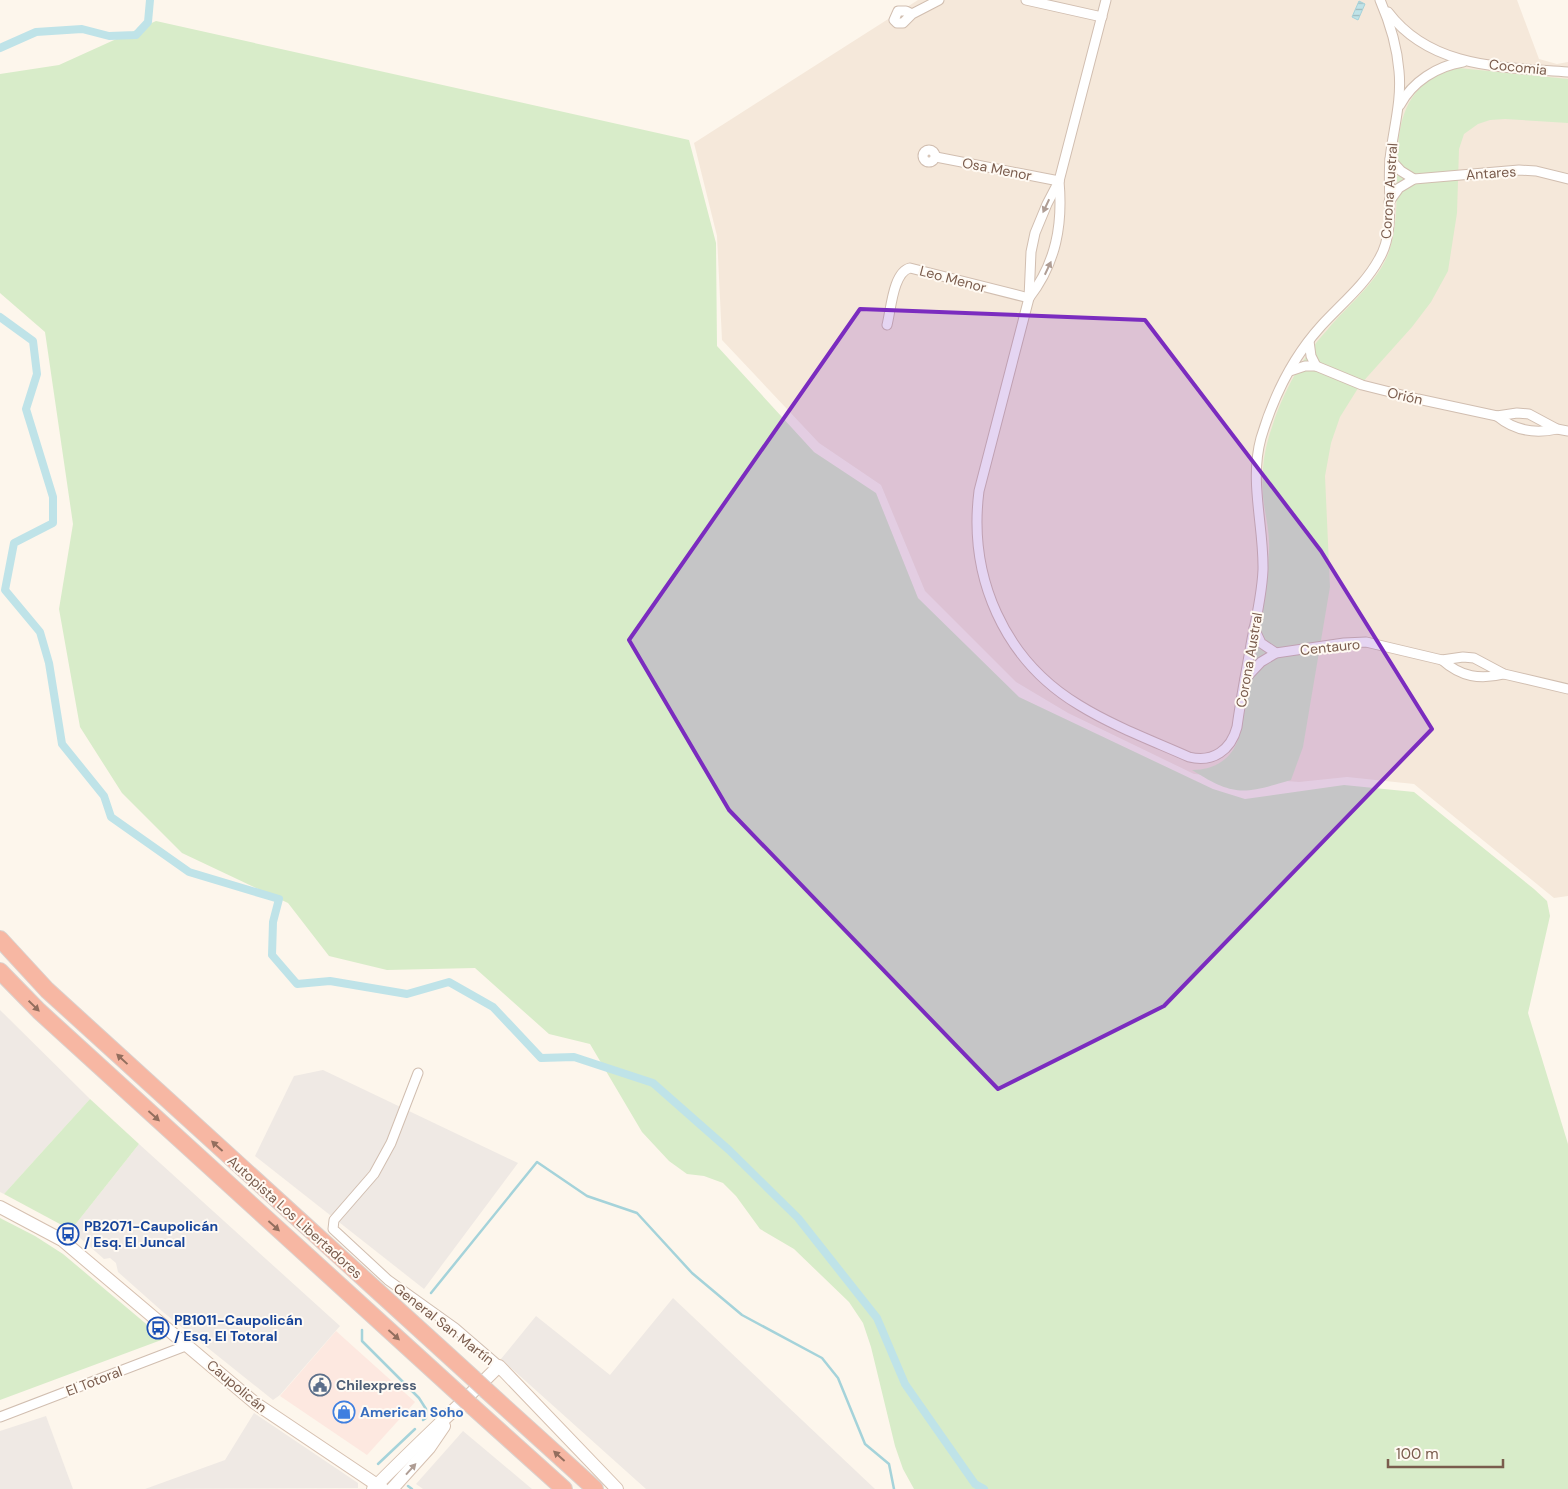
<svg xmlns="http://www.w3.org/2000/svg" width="1568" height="1489" viewBox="0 0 1568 1489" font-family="'DM Sans',sans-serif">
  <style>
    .residential { fill: #f5e8da }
    .commercial { fill: #fde8e0 }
    .industrial { fill: #efe9e4 }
    .green { fill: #d8ecc9 }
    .water { fill: url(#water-rules); stroke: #a5d3da }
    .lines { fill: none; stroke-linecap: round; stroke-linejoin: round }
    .stream { stroke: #a5d3da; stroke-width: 2.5 }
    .canal { stroke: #bfe3e8; stroke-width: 8 }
    .street-casing { stroke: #d1beb0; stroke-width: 11 }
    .secondary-casing { stroke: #d6c0b0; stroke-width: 14 }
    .highway-casing { stroke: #dad1cd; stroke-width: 18 }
    .street { stroke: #fff; stroke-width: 9 }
    .secondary { stroke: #fff; stroke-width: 12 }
    .highway { stroke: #f7b7a3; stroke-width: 16 }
    .highway-bridge-casing { stroke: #dad1cd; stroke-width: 18; stroke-linecap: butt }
    .highway-bridge { stroke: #f7b7a3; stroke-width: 16 }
    .oneway { fill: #af9d94 }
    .oneway2 { fill: #936e5e }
    .marked { fill: #7b2cbf; fill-opacity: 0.2; stroke: #7b2cbf; stroke-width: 4; stroke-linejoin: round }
    .labels { text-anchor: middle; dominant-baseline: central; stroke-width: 4; stroke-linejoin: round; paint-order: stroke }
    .street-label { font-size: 14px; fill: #7a5c4d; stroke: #fffaf3 }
    .transit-label { font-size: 14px; font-weight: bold; fill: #164399; stroke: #fffaf3; text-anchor: start }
    .service-label { font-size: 14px; font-weight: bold; fill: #4e5e75; stroke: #fffaf3; text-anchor: start }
    .shop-label { font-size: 14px; font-weight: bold; fill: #366cbe; stroke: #fffaf3; text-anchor: start }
  </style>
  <defs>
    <pattern id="water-rules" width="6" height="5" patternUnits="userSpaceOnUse" patternTransform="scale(1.25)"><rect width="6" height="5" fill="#bfe3e8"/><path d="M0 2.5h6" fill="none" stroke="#a0bbbe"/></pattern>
  </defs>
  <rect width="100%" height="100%" fill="#fdf6ec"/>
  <!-- residential -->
  <polygon class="residential" points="918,0 1517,0 1539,59 1557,64 1568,62 1568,896 1554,898 1414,784 1347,777 1299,782 1194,774 1068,713 1016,682 925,591 881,485 819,443 722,340 717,236 694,143"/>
  <!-- commercial -->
  <polygon class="commercial" points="336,1331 415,1402 367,1455 280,1396"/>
  <!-- industrial -->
  <g class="industrial">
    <polygon points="0,1010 90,1099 4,1194 0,1192"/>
    <polygon points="323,1070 518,1163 424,1289 255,1156 294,1076"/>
    <polygon points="139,1144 340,1326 280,1395 273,1400 163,1312 118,1272 116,1263 110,1258 104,1259 71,1230"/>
    <polygon points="673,1298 875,1489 646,1489 501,1359 536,1316 610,1375"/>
    <polygon points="254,1413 358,1483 358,1488 145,1489 225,1460"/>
    <polygon points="46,1416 73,1489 0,1489 0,1431"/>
    <polygon points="463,1431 532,1489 423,1489 416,1484"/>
  </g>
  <!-- green -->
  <g class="green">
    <polygon points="156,21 689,140 716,243 717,346 814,452 876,493 918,598 1019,697 1213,789 1245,799 1344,785 1414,792 1534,889 1547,901 1550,916 1528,1013 1568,1144 1568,1489 914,1489 903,1469 895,1446 871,1347 863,1323 849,1302 794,1249 760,1229 736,1196 723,1183 704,1176 687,1174 669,1161 642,1132 590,1044 549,1034 475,968 387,970 329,956 288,903 182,853 122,793 80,727 59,609 73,524 45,332 0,293 0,74 59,65"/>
    <path d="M1459,68L1568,79V123L1505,119L1490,120L1478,124L1464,134L1459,149L1457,213L1448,271L1431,302L1412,327L1360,385L1340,417L1331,443L1325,476L1330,587L1303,747L1291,780C1243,794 1235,797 1192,770C1215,770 1232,759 1239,737C1252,675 1266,613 1269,550C1270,532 1265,515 1263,497C1261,473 1264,449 1272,427C1283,392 1303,356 1328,329C1348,305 1378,282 1389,252C1412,189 1367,90 1459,68Z"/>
    <polygon points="90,1099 139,1144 71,1230 4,1194"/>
    <polygon points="0,1218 35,1236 63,1254 164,1339 0,1400"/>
  </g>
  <!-- water -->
  <polygon class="water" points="1359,1 1365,4 1358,20 1352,17"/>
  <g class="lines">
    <!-- stream -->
    <g class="stream">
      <polyline points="431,1293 537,1162 587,1196 637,1213 692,1273 742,1315 822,1358 838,1378 865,1444 889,1464 894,1489"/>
      <polyline points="362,1330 362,1341 419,1398 426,1409 426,1418 423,1420"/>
      <polyline points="378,1464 415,1429"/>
      <polyline points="408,1486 412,1489"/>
    </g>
    <!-- canal -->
    <g class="canal">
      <polyline points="0,48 36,32 82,29 109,36 136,35 148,22 150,0"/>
      <polyline points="0,317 33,341 37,374 26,409 53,497 53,523 14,543 5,590 40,632 49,663 62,744 104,796 111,817 189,872 279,899 273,922 272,955 297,984 330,981 407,994 449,982 493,1007 541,1058 574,1057 653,1083 729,1150 798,1218 877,1318 905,1384 975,1484 984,1489"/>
    </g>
    <!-- street casing -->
    <g class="street-casing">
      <g id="street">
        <polyline points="1026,0 1102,17"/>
        <path d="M1106,0L1059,181L1047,204L1035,233L1031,252L1029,298L979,491C968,577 1004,660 1079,705C1113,726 1153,741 1189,757C1213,763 1231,750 1237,727C1241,697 1247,668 1252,639C1257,616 1262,593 1263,570C1264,526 1249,482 1261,438C1273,398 1293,357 1321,326C1341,304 1365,285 1379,259C1396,231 1387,191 1390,159C1393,130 1402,101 1399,71C1397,46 1390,23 1380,0"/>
        <path d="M1388,12C1431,69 1503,67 1568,72"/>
        <polyline points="912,14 906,11 898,11 894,20 897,23 903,23 912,14 939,0"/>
        <path d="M1400,105C1412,82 1437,66 1463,62"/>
        <circle cx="929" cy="156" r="6"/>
        <polyline points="936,157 1059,181"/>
        <polyline points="1390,159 1401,171 1414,179"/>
        <polyline points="1389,202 1399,188 1414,179 1519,170 1536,171 1568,179"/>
        <path d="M1029,298C1056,263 1063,225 1059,181"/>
        <path d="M887,325C891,310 893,272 910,268L1029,298"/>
        <polyline points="1309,341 1311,356 1316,366"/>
        <polyline points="1290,371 1305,366 1316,366 1362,385 1418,399 1497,416 1517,413 1529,414 1557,429 1568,431"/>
        <path d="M1497,416C1515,431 1535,434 1557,429"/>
        <polyline points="1254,628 1261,643 1276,653"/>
        <path d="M1442,660C1461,677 1480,680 1504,674"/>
        <polyline points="1245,679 1261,662 1276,653 1344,643 1366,642 1442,660 1463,657 1474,658 1504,674 1568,689"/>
        <polyline points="418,1073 391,1143 374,1174 334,1220 333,1229 388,1280 455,1328 499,1366"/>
        <polyline points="0,1417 188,1345"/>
      </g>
    </g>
    <!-- secondary casing -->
    <g class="secondary-casing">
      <g id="secondary">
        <polyline points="0,1207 62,1240 255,1403 383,1489"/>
        <path d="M373,1489C414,1447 457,1408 499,1366L617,1489"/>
        <polyline points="392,1489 429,1448 444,1426"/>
      </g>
    </g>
    <!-- highway casing -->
    <g class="highway-casing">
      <g id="highway">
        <polyline points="0,939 47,990 473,1378"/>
        <polyline points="0,971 39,1011 459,1394"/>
        <polyline points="487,1391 595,1489"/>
        <polyline points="473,1407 564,1489"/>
      </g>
    </g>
    <!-- street -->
    <use href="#street" class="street"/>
    <!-- secondary -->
    <use href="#secondary" class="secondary"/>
    <!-- highway -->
    <use href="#highway" class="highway"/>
    <!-- highway-bridge casing -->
    <g class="highway-bridge-casing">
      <g id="highway-bridge">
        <polyline points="473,1378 487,1391"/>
        <polyline points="459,1394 473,1407"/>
      </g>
    </g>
    <!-- highway-bridge -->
    <use href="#highway-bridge" class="highway-bridge"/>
  </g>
  <!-- one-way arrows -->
  <defs><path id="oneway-solid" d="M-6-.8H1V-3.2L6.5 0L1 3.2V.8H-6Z" transform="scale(1.25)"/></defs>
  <g class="oneway">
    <use href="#oneway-solid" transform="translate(1046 206) rotate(115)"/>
    <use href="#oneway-solid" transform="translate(1048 268) rotate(-65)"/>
    <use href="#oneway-solid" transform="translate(411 1469) rotate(-48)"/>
  </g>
  <g class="oneway2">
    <use href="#oneway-solid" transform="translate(34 1006) rotate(44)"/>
    <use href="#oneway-solid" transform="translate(122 1059) rotate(-137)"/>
    <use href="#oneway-solid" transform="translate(154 1116) rotate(42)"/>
    <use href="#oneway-solid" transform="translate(217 1146) rotate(-138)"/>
    <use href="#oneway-solid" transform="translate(274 1226) rotate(42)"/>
    <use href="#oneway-solid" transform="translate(394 1335) rotate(42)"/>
    <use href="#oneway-solid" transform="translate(559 1456) rotate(-138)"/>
  </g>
  <!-- marked area -->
  <path class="marked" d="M860,309L1145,320L1321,551L1432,729L1164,1006L998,1089L729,810L629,640Z"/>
  <!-- icons -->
  <defs>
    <g id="bus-ring" transform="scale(1.125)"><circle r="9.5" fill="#fffaf3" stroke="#1a4fb4" stroke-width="1.5"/><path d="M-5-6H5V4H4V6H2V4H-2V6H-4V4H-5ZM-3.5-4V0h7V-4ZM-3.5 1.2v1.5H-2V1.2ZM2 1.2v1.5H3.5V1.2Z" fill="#1a4fb4"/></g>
    <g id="civic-ring" transform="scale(1.125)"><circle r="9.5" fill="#fffaf3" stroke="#5c6f8a" stroke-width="1.5"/><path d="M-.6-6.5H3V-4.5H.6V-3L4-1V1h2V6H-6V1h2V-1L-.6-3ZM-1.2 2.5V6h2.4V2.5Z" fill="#5c6f8a"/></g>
    <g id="shop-ring" transform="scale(1.125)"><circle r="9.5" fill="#fffaf3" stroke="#3f7fe0" stroke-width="1.5"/><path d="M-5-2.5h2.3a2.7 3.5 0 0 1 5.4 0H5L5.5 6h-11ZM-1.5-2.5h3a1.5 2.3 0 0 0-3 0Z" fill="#3f7fe0"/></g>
  </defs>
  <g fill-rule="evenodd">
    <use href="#bus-ring" x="68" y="1234"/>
    <use href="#bus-ring" x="158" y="1328"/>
    <use href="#civic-ring" x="320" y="1385"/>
    <use href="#shop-ring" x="344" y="1412"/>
  </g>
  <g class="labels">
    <!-- street labels -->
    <g class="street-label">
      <text transform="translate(1518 67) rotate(6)">Cocomia</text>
      <text transform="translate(997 169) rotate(11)">Osa Menor</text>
      <text transform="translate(1491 173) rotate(-4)">Antares</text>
      <text transform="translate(1389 191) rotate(-86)">Corona Austral</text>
      <text transform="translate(953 279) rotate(15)">Leo Menor</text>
      <text transform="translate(1405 396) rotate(13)">Orión</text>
      <text transform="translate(1330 647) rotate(-6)">Centauro</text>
      <text transform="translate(1249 660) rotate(-80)">Corona Austral</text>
      <text transform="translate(295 1217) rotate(42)">Autopista Los Libertadores</text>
      <text transform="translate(444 1324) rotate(38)">General San Martín</text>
      <text transform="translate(94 1381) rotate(-21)">El Totoral</text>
      <text transform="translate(237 1386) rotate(40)">Caupolicán</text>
    </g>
    <!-- transit labels -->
    <g class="transit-label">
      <text x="84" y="1226">PB2071-Caupolicán<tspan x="84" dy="16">/ Esq. El Juncal</tspan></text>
      <text x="174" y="1320">PB1011-Caupolicán<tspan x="174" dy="16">/ Esq. El Totoral</tspan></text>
    </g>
    <!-- service labels -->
    <g class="service-label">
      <text x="336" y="1385">Chilexpress</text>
    </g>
    <!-- shop labels -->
    <g class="shop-label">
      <text x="360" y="1412">American Soho</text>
    </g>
  </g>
  <!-- scale -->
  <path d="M1388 1459v8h115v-8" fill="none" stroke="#7a5c4d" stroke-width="2.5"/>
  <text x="1396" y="1459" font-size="15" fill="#7a5c4d" stroke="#fffaf3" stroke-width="4" paint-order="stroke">100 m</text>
</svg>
